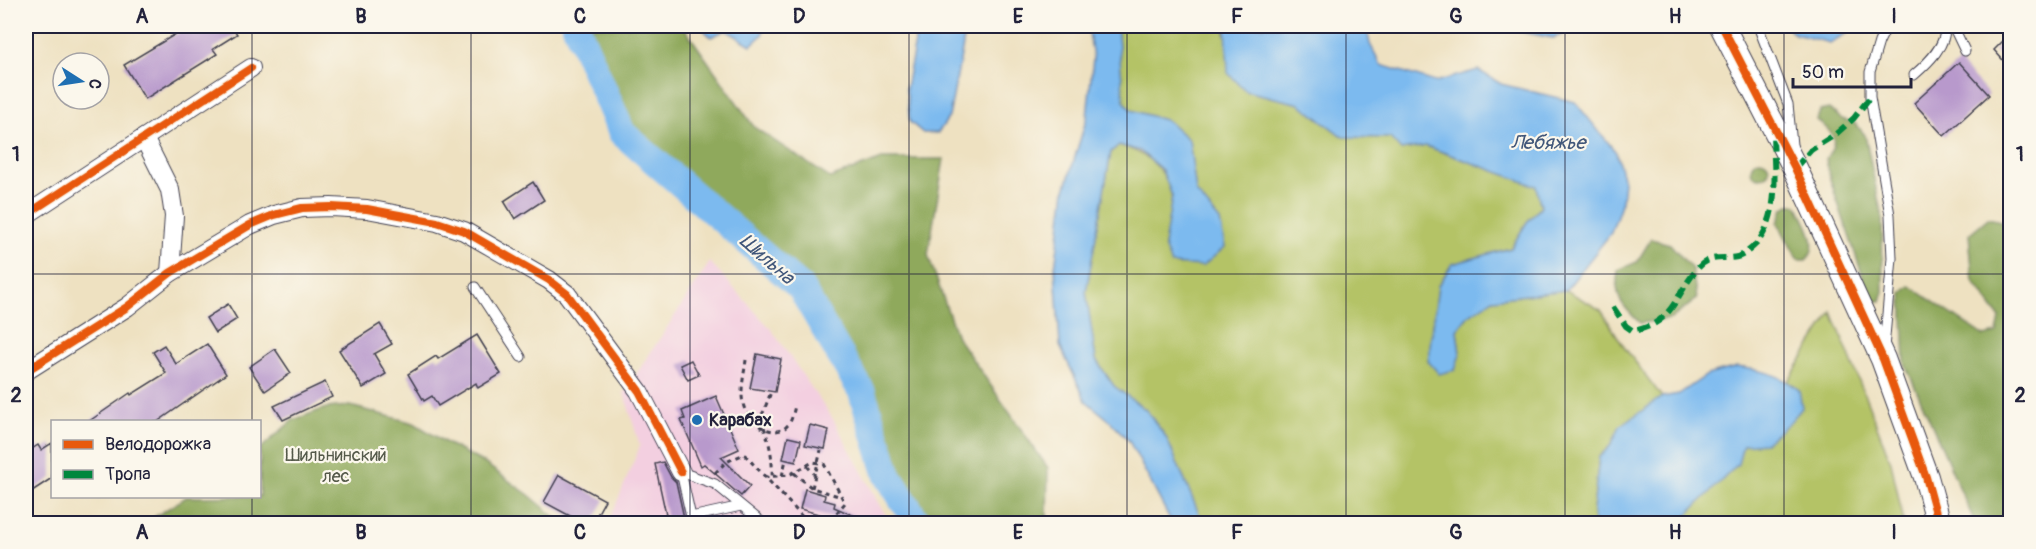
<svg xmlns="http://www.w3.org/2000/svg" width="2036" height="549" viewBox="0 0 2036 549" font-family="Pangolin,sans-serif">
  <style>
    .built { fill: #f3cfe0 }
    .green { fill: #b4c366; stroke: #6b7250; stroke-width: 1.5 }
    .forest { fill: #8fa95b; stroke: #58664b; stroke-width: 1.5 }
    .water { fill: #7bbaef; stroke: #4e6e95; stroke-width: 1.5 }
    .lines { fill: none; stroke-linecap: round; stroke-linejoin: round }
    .river { stroke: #7bbaef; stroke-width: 28 }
    .building { fill: #b899cc }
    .service-casing { stroke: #413f4f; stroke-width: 11 }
    .minor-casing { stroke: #413f4f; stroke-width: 20 }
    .tertiary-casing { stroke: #413f4f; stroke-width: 26 }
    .path { stroke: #413f4f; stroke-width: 3; stroke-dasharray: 4.5 4.5; stroke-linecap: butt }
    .service { stroke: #fff; stroke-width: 9 }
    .minor { stroke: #fff; stroke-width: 18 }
    .tertiary { stroke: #fff; stroke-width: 24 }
    .quiet { stroke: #00873e; stroke-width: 6; stroke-dasharray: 12 6; stroke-linecap: butt }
    .cycleway-casing { stroke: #fbf7ec; stroke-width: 11 }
    .cycleway { stroke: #e8590c; stroke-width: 8 }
    .grid { fill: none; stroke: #22223b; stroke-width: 1.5; stroke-opacity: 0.55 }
    .poi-dot { fill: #1f6fb2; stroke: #fbf7ec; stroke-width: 2 }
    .labels { text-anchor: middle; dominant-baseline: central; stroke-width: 4.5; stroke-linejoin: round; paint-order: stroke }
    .poi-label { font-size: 18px; font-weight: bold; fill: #22223b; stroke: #fbf7ec; text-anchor: start }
    .park-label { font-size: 18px; fill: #555a4a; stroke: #fbf7ec }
    .water-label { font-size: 20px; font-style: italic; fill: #41577a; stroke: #fbf7ec }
    .neatline { fill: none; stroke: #22223b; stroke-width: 2 }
    .grid-label { font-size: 20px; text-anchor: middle; font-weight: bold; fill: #22223b }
  </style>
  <rect width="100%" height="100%" fill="#fbf7ec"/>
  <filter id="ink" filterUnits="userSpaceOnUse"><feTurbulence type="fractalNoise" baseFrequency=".0167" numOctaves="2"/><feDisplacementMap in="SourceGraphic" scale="12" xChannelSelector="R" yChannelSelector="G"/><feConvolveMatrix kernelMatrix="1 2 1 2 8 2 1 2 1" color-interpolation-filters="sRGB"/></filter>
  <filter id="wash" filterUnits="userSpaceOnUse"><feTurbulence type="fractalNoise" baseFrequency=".008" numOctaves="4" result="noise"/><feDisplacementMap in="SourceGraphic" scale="24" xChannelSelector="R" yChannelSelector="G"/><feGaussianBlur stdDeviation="1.35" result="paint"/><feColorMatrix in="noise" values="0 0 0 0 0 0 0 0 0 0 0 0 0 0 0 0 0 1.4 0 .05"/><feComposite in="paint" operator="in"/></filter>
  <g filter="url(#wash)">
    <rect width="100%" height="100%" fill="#eee1c1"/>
    <!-- built -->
    <polygon class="built" points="710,262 771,329 833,419 890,523 608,524 640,446 624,393"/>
    <!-- green -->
    <g class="green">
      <path d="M1117,26H1226L1225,32L1246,91L1300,104L1343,137L1391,138L1401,150L1426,146L1536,186L1541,207L1527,222L1511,248L1452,264L1438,286L1460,354L1457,330L1468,316L1493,299L1566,290L1601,310L1624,347L1662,397L1621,426L1611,445L1599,457L1593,511L1594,523H1203L1166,437L1146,410L1114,386L1096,360L1086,292L1111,152L1119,145C1145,153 1165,166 1171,194C1174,207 1166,233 1164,246L1220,221L1196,192L1189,140L1168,121L1131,110L1123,101Z"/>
      <polygon points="1832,312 1891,462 1904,523 1679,524 1743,445 1799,390 1788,381"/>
    </g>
    <!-- forest -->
    <g class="forest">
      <polygon points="576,26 683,26 754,127 830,178 882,159 944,159 928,255 957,337 1048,468 1047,523 918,523 888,476 862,392 800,287 622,133"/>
      <path d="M1829,109L1842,119L1855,123L1865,135L1882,217L1883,294L1881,301H1871L1830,179L1826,159C1840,140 1834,133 1817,120L1820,111Z"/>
      <circle cx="1760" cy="169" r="9"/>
      <path d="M1789,205H1797C1805,220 1822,246 1806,260H1798L1778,223L1783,209Z"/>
      <polygon points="1988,218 2010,223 2010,523 1975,523 1905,364 1902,293 1910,286 1984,336 1997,333 2000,318 1973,281 1969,234"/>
      <path d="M1651,239L1670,244L1692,269L1697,299L1671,319L1640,323C1620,304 1614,297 1618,270L1637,262Z"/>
      <polygon points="350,406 414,423 448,444 484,463 529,495 562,523 145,523 186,497 260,496 260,449 293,420 326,408"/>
    </g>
    <!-- water -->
    <g class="water">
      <polygon points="700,26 765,26 762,35 751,45 726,30 711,37"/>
      <polygon points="914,26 963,26 963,45 949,117 938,133 923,133 910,122 906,88 915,42"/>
      <polygon points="1088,26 1117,26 1124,101 1131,110 1168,121 1189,140 1196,192 1220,221 1225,247 1203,266 1171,264 1164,246 1172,196 1162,170 1140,151 1119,145 1111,152 1086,292 1096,360 1114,386 1146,410 1166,437 1203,523 1172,523 1129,441 1109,420 1086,401 1060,346 1055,268 1065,190 1087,117 1093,58"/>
      <polygon points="1226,26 1366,26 1370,44 1381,65 1435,82 1478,70 1501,84 1575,102 1616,152 1624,181 1622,201 1611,233 1566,290 1493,299 1468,316 1457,330 1460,354 1455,370 1439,374 1428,361 1438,286 1452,264 1511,248 1527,222 1541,207 1536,186 1426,146 1401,150 1390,138 1343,137 1300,104 1246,91 1228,73"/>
      <polygon points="1501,26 1585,26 1553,38 1507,29"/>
      <polygon points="1784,26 1848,26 1847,33 1830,43 1795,34"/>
      <path d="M1737,367C1761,370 1780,374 1799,390L1802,408L1790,422L1765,443L1743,445L1738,464L1679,523H1594L1593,511L1599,457L1611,445L1620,426L1662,397L1679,394L1707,375Z"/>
    </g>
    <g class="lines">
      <!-- river -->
      <polyline class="river" points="576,26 622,133 800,287 862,392 888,476 918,524"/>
    </g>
    <g id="blocks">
      <!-- building -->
      <g class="building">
        <polygon points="189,26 232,26 237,34 213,49 217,54 145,99 124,65"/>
        <polygon points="2010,34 2010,68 1994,50"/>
        <polygon points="1959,62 1989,95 1944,136 1914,103"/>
        <polygon points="533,182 544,200 515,219 504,201"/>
        <polygon points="228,304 237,319 215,333 206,318"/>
        <polygon points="380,324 392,344 374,354 386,374 363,388 339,350"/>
        <polygon points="477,335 501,374 478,388 476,383 438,406 432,396 424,401 408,374 436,356 438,359"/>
        <polygon points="207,344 226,374 157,422 88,422 130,393 131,395 166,373 153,352 164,345 176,364"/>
        <polygon points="275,349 291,373 265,391 249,367"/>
        <polygon points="757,354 781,359 775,392 750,388"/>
        <polygon points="691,360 699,375 688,380 680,365"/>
        <polygon points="325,382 332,397 283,420 274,406"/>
        <polygon points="716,396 739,449 721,457 750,486 741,496 704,464 701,466 681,420 685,419 682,411"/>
        <polygon points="810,425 829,430 825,449 805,445"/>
        <polygon points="788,437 801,440 796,462 783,459"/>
        <polygon points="52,443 52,478 26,495 26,453 38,445 41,450"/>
        <polygon points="663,462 671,477 676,482 684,518 687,524 668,524 655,464"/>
        <polygon points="559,475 605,500 592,524 585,524 544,502"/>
        <polygon points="805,489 825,495 824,500 835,503 834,507 857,517 855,524 800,509"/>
      </g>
    </g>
  </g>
  <g filter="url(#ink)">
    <use href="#blocks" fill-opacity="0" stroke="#413f4f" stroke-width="1.5"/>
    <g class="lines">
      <!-- service casing -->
      <g class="service-casing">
        <g id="service">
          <polyline points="1758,26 1788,104 1792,145"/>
          <polyline points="1953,26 1965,51"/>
          <polyline points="1992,26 1994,26"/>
          <path d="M1914,75C1928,63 1947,45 1945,26"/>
          <polyline points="475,287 521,357"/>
          <polyline points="1884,348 1892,258 1890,215 1870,97 1870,72 1879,42 1887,26"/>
          <polyline points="681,472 715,484 764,524"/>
          <polyline points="681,472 691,517 741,506"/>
        </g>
      </g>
      <!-- minor casing -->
      <g class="minor-casing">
        <g id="minor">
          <polyline points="144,138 170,190 174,216 170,273"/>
          <polyline points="26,215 251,68"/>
          <polyline points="26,371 127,307 170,273 250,225 274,215 302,208 331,207 367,209 437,222 464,231 549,280 567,294 639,391 681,472"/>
        </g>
      </g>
      <!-- tertiary casing -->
      <g class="tertiary-casing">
        <polyline id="tertiary" points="1722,26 1795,168 1883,359 1926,477 1939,524"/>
      </g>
      <!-- path -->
      <g class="path">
        <path d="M746,360C744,377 738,396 746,412C752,424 774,438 786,427C792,422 793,413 795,406"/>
        <polyline points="755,421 763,413 771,392"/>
        <path d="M764,427C770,445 773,458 772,477"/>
        <polyline points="807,466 815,475"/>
        <polyline points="715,473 726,462 744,454 809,524"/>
        <polyline points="794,473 812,488 842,497"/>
        <polyline points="782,476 786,460"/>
        <polyline points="764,477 789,475 813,462 824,464 845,503 827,524"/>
        <polyline points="812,488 821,450"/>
      </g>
      <!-- service -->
      <use href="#service" class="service"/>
      <!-- minor -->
      <use href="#minor" class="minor"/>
      <!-- tertiary -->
      <use href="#tertiary" class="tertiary"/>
      <!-- quiet -->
      <g class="quiet">
        <polyline points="1795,168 1811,150 1836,134 1854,118 1870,97"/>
        <path d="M1613,307L1626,326L1633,331C1675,323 1674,295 1699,267C1711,254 1723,260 1737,257C1743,256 1751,249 1756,244C1782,214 1773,167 1773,130"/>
      </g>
      <!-- cycleway casing -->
      <g class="cycleway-casing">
        <g id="cycleway">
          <polyline points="1722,26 1795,168 1883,359 1926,477 1939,524"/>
          <polyline points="26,215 251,68"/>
          <polyline points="26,371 127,307 170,273 250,225 274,215 302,208 331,207 367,209 437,222 464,231 549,280 567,294 639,391 681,472"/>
        </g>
      </g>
      <!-- cycleway -->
      <use href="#cycleway" class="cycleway"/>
    </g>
  </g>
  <!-- grid -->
  <path class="grid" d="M252,26V422M471,26V524M690,26V524M909,26V524M1127,26V524M1346,26V524M1565,26V524M1784,26V524M26,274H2010M252,496V524"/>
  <!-- markers -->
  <circle class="poi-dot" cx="697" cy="420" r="6"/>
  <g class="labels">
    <!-- poi labels -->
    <g class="poi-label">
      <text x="709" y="420">Карабах</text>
    </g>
    <!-- park labels -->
    <g class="park-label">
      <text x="336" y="455">Шильнинский<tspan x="336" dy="21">лес</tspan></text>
    </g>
    <!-- water labels -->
    <g class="water-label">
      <text x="1548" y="142">Лебяжье</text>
      <text transform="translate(767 259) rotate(41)">Шильна</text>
    </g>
  </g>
  <!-- margin -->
  <rect width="2036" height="549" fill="none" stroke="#fbf7ec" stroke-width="66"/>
  <!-- legend -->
  <rect x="51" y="420" width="210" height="78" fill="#fbf7ec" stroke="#a4a2a5" stroke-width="1.5"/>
  <rect x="63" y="440" width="30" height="9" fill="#e8590c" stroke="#a4a2a5" stroke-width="1.5"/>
  <text x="105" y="450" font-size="18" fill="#22223b">Велодорожка</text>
  <rect x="63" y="470" width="30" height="9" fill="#00873e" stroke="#a4a2a5" stroke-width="1.5"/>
  <text x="105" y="480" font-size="18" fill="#22223b">Тропа</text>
  <!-- north arrow -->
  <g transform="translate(81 81) rotate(102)"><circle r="28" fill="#fbf7ec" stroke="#a4a2a5" stroke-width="1.5"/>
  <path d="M0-4.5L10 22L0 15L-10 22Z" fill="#1f6fb2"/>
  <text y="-9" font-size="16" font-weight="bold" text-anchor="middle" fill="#22223b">С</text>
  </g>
  <!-- scale -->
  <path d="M1793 78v9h118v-9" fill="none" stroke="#22223b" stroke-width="3"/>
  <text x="1802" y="78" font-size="18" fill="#22223b" stroke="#fbf7ec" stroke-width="4.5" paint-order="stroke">50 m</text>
  <rect x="33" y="33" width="1970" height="483" class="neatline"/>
  <g class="grid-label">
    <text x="142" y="23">A</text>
    <text x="361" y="23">B</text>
    <text x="580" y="23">C</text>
    <text x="799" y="23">D</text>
    <text x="1018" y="23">E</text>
    <text x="1237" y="23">F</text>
    <text x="1456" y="23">G</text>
    <text x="1675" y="23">H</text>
    <text x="1894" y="23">I</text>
    <text x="16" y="161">1</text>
    <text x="2020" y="161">1</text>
    <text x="16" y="402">2</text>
    <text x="2020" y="402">2</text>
    <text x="142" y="539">A</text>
    <text x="361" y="539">B</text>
    <text x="580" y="539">C</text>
    <text x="799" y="539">D</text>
    <text x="1018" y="539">E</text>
    <text x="1237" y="539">F</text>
    <text x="1456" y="539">G</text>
    <text x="1675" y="539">H</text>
    <text x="1894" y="539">I</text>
  </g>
</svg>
